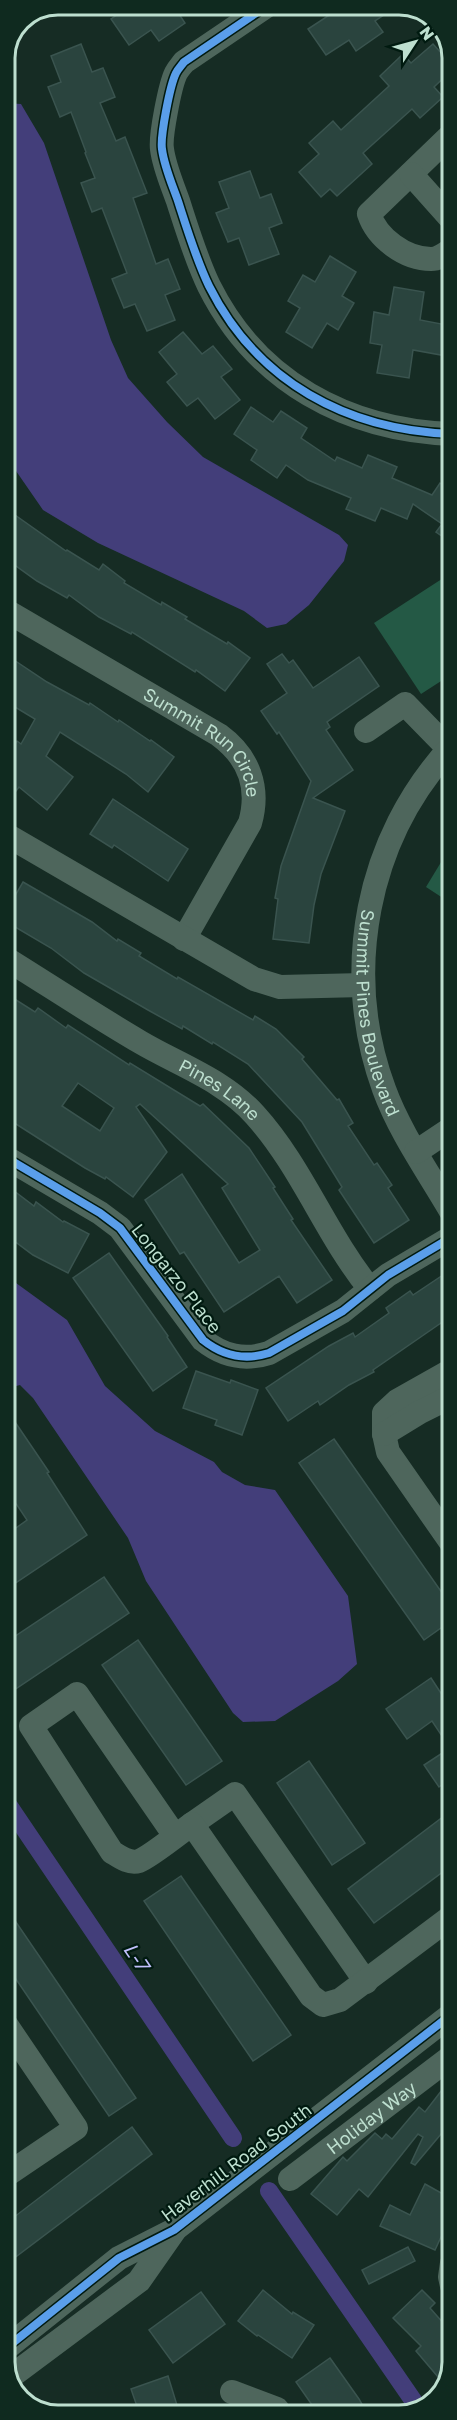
<svg xmlns="http://www.w3.org/2000/svg" width="457" height="2420" viewBox="0 0 457 2420" font-family="'Golos Text',sans-serif">
  <style>
    .green { fill: #245945 }
    .water { fill: #433e7a }
    .lines { fill: none; stroke-linecap: round; stroke-linejoin: round }
    .canal { stroke: #433e7a; stroke-width: 18 }
    .building { fill: #2a443e; stroke: #3a544f; stroke-width: 1.5; fill-rule: evenodd }
    .minor { stroke: #4e665c; stroke-width: 24 }
    .cycleway-casing { stroke: #001a10; stroke-width: 11 }
    .cycleway { stroke: #5a9eea; stroke-width: 8 }
    .labels { text-anchor: middle; dominant-baseline: central; stroke-width: 4.5; stroke-linejoin: round; paint-order: stroke }
    .street-label { font-size: 18px; fill: #bddfcf; stroke: #001a10 }
    .water-label { font-size: 20px; font-style: italic; fill: #c1c0fc; stroke: #001a10 }
    .rim { fill: none; stroke: #bddfcf; stroke-width: 3 }
  </style>
  <rect width="100%" height="100%" fill="#162c24"/>
  <!-- green -->
  <g class="green">
    <polygon points="451,573 452,674 421,694 374,623"/>
    <polygon points="452,844 452,904 426,887"/>
  </g>
  <!-- water -->
  <g class="water">
    <polygon points="5,103 21,104 44,143 111,340 128,378 167,422 203,457 339,535 348,545 344,561 309,605 286,624 267,628 244,611 98,543 43,510 5,455"/>
    <polygon points="5,1275 67,1320 105,1386 155,1431 214,1462 222,1472 245,1485 275,1490 348,1596 357,1664 338,1681 275,1721 243,1722 233,1713 146,1581 128,1538 33,1398 20,1385 5,1389"/>
  </g>
  <g class="lines">
    <!-- canal -->
    <g class="canal">
      <polyline points="5,1800 233,2138"/>
      <polyline points="269,2191 419,2409"/>
    </g>
  </g>
  <!-- building -->
  <g class="building">
    <polygon points="132,5 173,5 185,23 159,41 151,30 129,45 111,19"/>
    <polygon points="325,5 399,5 375,21 383,32 356,51 349,40 326,55 308,29 331,14"/>
    <polygon points="81,44 92,72 103,68 115,97 100,103 116,141 125,137 147,193 133,198 156,264 168,259 180,289 165,295 175,320 147,331 135,304 124,308 112,279 127,273 102,208 92,212 81,183 95,178 85,153 86,152 71,112 60,117 48,87 61,82 51,56"/>
    <polygon points="433,44 452,65 452,70 434,87 443,97 420,118 412,109 363,153 372,164 337,196 330,189 321,197 299,172 319,154 309,143 333,121 341,130 389,86 380,76 403,54 411,63"/>
    <polygon points="250,171 260,198 271,194 282,223 269,228 279,254 249,265 239,238 228,242 216,213 229,208 219,182"/>
    <polygon points="330,256 356,272 342,296 354,303 338,330 327,323 312,348 286,332 300,308 288,301 303,275 315,282"/>
    <polygon points="394,287 424,292 420,320 452,326 452,357 413,350 409,378 377,373 382,345 370,343 374,312 389,315"/>
    <polygon points="183,332 202,354 213,346 232,369 221,377 240,400 215,419 198,398 187,406 167,382 177,374 159,352"/>
    <polygon points="251,407 273,422 281,411 307,428 301,438 335,461 337,457 362,468 368,455 397,467 392,478 432,495 440,483 452,492 452,543 436,532 442,524 413,504 407,519 381,508 375,521 346,509 351,498 308,480 286,465 277,478 251,460 257,450 234,434"/>
    <polygon points="5,508 66,551 67,550 99,570 103,564 125,581 124,583 161,605 162,602 187,617 185,619 227,644 228,642 250,658 225,691 196,670 195,672 132,632 131,634 99,617 69,595 67,598 37,581 5,558"/>
    <polygon points="5,654 47,682 89,705 90,703 118,722 119,720 150,741 151,740 174,757 148,792 126,774 60,732 46,756 73,777 47,810 19,787 16,791 5,784 5,761 17,741 21,744 35,719 5,701"/>
    <polygon points="282,654 289,663 293,660 313,688 359,657 379,686 327,722 330,727 326,730 353,770 313,798 345,811 321,874 314,905 309,943 273,939 278,899 275,898 281,866 311,781 279,732 277,734 261,711 287,693 267,664"/>
    <polygon points="113,799 188,849 168,881 114,845 112,848 90,834"/>
    <polygon points="23,882 92,922 117,941 118,939 141,953 139,956 177,979 178,977 253,1020 255,1016 276,1029 304,1057 302,1059 337,1100 339,1099 353,1123 348,1126 374,1165 377,1163 392,1185 388,1188 409,1220 374,1243 339,1190 342,1187 302,1122 248,1064 213,1042 212,1044 183,1026 182,1029 148,1010 84,973 51,948 5,921 5,913"/>
    <path d="M5,993L35,1012L38,1008L66,1028L68,1025L129,1065L130,1063L200,1106L203,1104L249,1148L275,1187L273,1188L293,1219L291,1220L332,1280L297,1303L279,1276L224,1312L184,1252L180,1254L145,1200L182,1174L239,1263L260,1250L222,1188L228,1184L140,1104L136,1107L167,1152L133,1197L106,1177L105,1179L85,1168L5,1117ZM78,1083L114,1108L100,1131L62,1106Z"/>
    <polygon points="5,1184 34,1206 36,1202 63,1222 64,1221 89,1234 68,1273 33,1255 5,1234"/>
    <polygon points="109,1253 168,1336 167,1337 187,1367 153,1391 73,1278"/>
    <polygon points="443,1275 452,1288 452,1323 444,1328 441,1323 373,1370 374,1372 349,1385 320,1405 318,1401 288,1421 266,1388 329,1346 353,1333 355,1337 389,1313 386,1308 410,1291 413,1295"/>
    <polygon points="196,1371 230,1383 231,1380 258,1390 242,1435 215,1425 217,1420 183,1408"/>
    <polygon points="13,1419 49,1472 47,1473 87,1535 5,1590 5,1536 27,1520 5,1487 5,1424"/>
    <polygon points="334,1439 452,1607 452,1620 424,1640 299,1463"/>
    <polygon points="104,1577 129,1613 5,1696 5,1643"/>
    <polygon points="138,1640 222,1761 186,1785 102,1665"/>
    <polygon points="431,1678 452,1710 452,1777 439,1787 424,1765 450,1748 432,1721 407,1739 386,1709"/>
    <polygon points="309,1761 365,1843 332,1865 277,1783"/>
    <polygon points="452,1810 452,1865 374,1923 348,1889"/>
    <polygon points="181,1876 291,2035 253,2061 144,1901"/>
    <polygon points="5,1906 136,2098 109,2116 5,1963"/>
    <polygon points="452,2077 452,2121 415,2165 411,2163 423,2137 418,2134 368,2197 359,2189 337,2215 311,2194 343,2157 347,2161 375,2133 382,2139 386,2134 392,2139 419,2107 425,2112"/>
    <polygon points="132,2127 152,2154 5,2265 5,2224"/>
    <polygon points="425,2184 452,2199 452,2213 435,2250 380,2226 390,2205 410,2215"/>
    <polygon points="408,2247 415,2261 369,2284 362,2270"/>
    <polygon points="263,2290 292,2314 293,2312 314,2325 292,2358 258,2335 257,2336 238,2321"/>
    <polygon points="422,2290 435,2303 430,2308 452,2333 452,2363 444,2384 416,2351 421,2346 393,2318"/>
    <polygon points="201,2292 225,2324 173,2363 149,2330"/>
    <polygon points="330,2358 359,2399 368,2415 319,2415 296,2382"/>
    <polygon points="168,2376 180,2415 140,2415 131,2389"/>
  </g>
  <g class="lines">
    <!-- minor -->
    <g class="minor">
      <path d="M268,5L184,62C181,66 178,69 176,73C170,85 160,137 162,149C164,166 172,184 178,201C187,229 196,259 209,286C257,382 347,430 452,434"/>
      <path d="M452,134L369,214C377,238 405,259 431,259C439,259 446,253 452,249"/>
      <polyline points="411,174 452,220"/>
      <path id="s1" d="M5,610L219,735C249,757 260,788 250,823L184,939"/>
      <polyline points="366,731 405,704 449,749"/>
      <path id="s2" d="M452,746C366,838 341,972 384,1089C400,1133 429,1173 452,1213"/>
      <polyline points="5,834 254,979 280,987 363,985"/>
      <path id="s3" d="M5,958C50,986 94,1015 140,1042C179,1065 224,1080 255,1115C302,1167 326,1235 370,1289"/>
      <polyline points="416,1152 452,1128"/>
      <path d="M5,1157L100,1213L120,1228L203,1340C223,1356 244,1361 269,1353L343,1311L388,1275L452,1237"/>
      <polyline points="452,1370 397,1401 384,1413 384,1434 388,1452 452,1544"/>
      <polyline points="384,1434 420,1412 452,1396"/>
      <polyline points="192,1824 235,1794 366,1982"/>
      <path d="M175,1836L77,1694L31,1726L112,1852C120,1857 129,1864 139,1861C150,1857 181,1832 192,1824L311,1996L323,2005L340,2000L452,1916"/>
      <polyline points="5,2023 76,2128 5,2176"/>
      <path id="s4" d="M290,2179L452,2056"/>
      <polyline points="452,2263 450,2277 452,2286"/>
      <polyline points="5,2349 119,2258 174,2230 452,2014"/>
      <polyline points="9,2378 139,2281 174,2231"/>
      <polyline points="232,2392 277,2409 281,2415"/>
    </g>
    <!-- cycleway casing -->
    <g class="cycleway-casing">
      <g id="cycleway">
        <path d="M268,5L184,62C181,66 178,69 176,73C170,85 160,137 162,149C164,166 172,184 178,201C187,229 196,259 209,286C257,382 347,430 452,434"/>
        <path d="M5,1157L100,1213L120,1228L203,1340C223,1356 244,1361 269,1353L343,1311L388,1275L452,1237"/>
        <polyline points="5,2349 119,2258 174,2230 452,2014"/>
      </g>
    </g>
    <!-- cycleway -->
    <use href="#cycleway" class="cycleway"/>
  </g>
  <g class="labels">
    <!-- street labels -->
    <g class="street-label">
      <text stroke="none"><textPath href="#s1" startOffset="242">Summit Run Circle</textPath></text>
      <text stroke="none"><textPath href="#s2" startOffset="291">Summit Pines Boulevard</textPath></text>
      <text stroke="none"><textPath href="#s3" startOffset="252">Pines Lane</textPath></text>
      <text transform="translate(177 1278) rotate(52)">Longarzo Place</text>
      <text stroke="none"><textPath href="#s4" startOffset="102">Holiday Way</textPath></text>
      <text transform="translate(236 2162) rotate(-37)">Haverhill Road South</text>
    </g>
    <!-- water labels -->
    <g class="water-label">
      <text transform="translate(137 1956) rotate(56)">L-7</text>
    </g>
  </g>
  <!-- crop -->
  <path d="M0 0H457V2420H0ZM58 15H399A43 43 0 0 1 442 58V2362A43 43 0 0 1 399 2405H58A43 43 0 0 1 15 2362V58A43 43 0 0 1 58 15Z" fill="#0f2a1f" fill-rule="evenodd"/>
  <path class="rim" d="M58 15H399A43 43 0 0 1 442 58V2362A43 43 0 0 1 399 2405H58A43 43 0 0 1 15 2362V58A43 43 0 0 1 58 15Z"/>
  <!-- north arrow -->
  <g transform="translate(415 42) rotate(54)" stroke="#001a10" stroke-width="4.5" paint-order="stroke">
  <path d="M0-4.5L10 22L0 15L-10 22Z" fill="#bddfcf"/>
  <text y="-9" font-size="16" font-weight="bold" text-anchor="middle" fill="#bddfcf">N</text>
  </g>
</svg>
